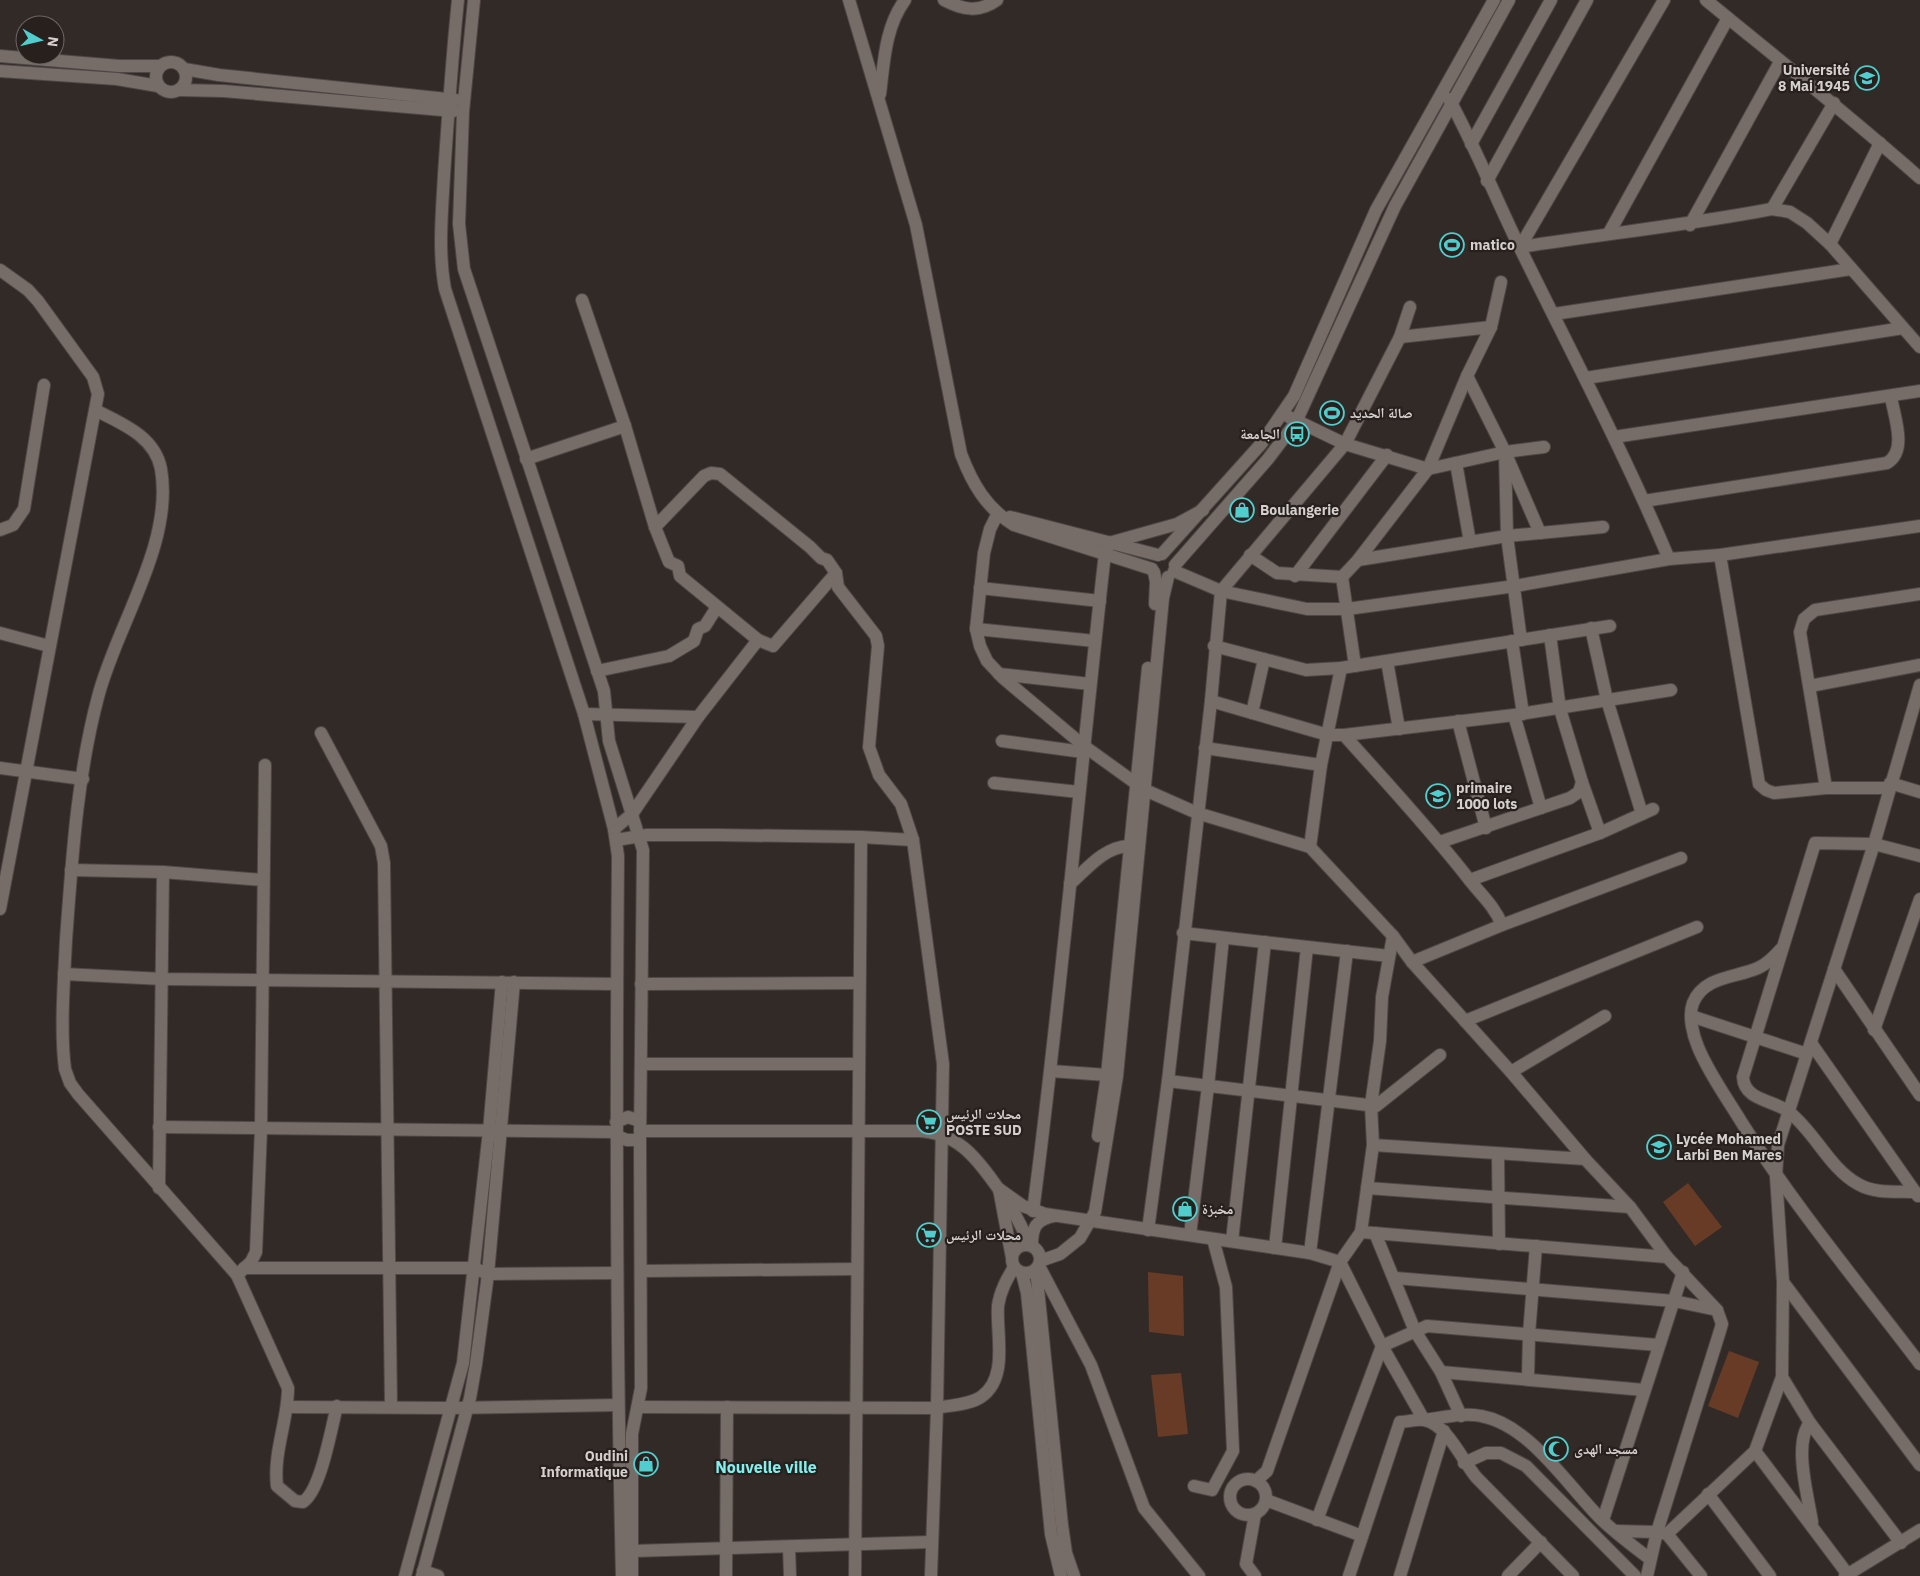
<svg xmlns="http://www.w3.org/2000/svg" width="1920" height="1576" viewBox="0 0 1920 1576" font-family="'IBM Plex Sans','Noto Naskh Arabic',sans-serif">
  <style>
    .green { fill: #683b26 }
    .lines { fill: none; stroke-linecap: round; stroke-linejoin: round }
    .minor-casing { stroke: #4e4745; stroke-width: 14 }
    .minor { stroke: #766d69; stroke-width: 12 }
    .labels { text-anchor: middle; dominant-baseline: central; stroke-width: 4.5; stroke-linejoin: round; paint-order: stroke }
    .poi-label { font-size: 14px; font-weight: bold; fill: #d5d0ce; stroke: #27201d; text-anchor: start }
    .quarter-label { font-size: 16px; font-weight: bold; fill: #83efef; stroke: #27201d }
  </style>
  <rect width="100%" height="100%" fill="#312a27"/>
  <!-- green -->
  <g class="green">
    <polygon points="1688,1183 1722,1227 1695,1246 1663,1202"/>
    <polygon points="1148,1272 1183,1276 1184,1336 1149,1332"/>
    <polygon points="1729,1351 1759,1362 1738,1418 1708,1406"/>
    <polygon points="1181,1373 1188,1434 1158,1437 1151,1375"/>
  </g>
  <g class="lines">
    <!-- minor casing -->
    <g class="minor-casing">
      <g id="minor">
        <path d="M458,0C452,58 448,116 444,175C442,213 438,251 445,289L584,714L614,829L618,856C616,1096 616,1336 622,1576"/>
        <polyline points="474,0 463,112 459,224 464,269 604,691 609,741 643,850 640,1140 641,1388 632,1434 632,1576"/>
        <path d="M849,0L916,225L961,454C972,483 986,508 1014,525L1152,569"/>
        <path d="M944,0C963,10 979,13 997,0"/>
        <path d="M1706,0C1778,59 1851,117 1920,178"/>
        <polyline points="0,56 119,66 160,66"/>
        <circle cx="171" cy="77" r="15"/>
        <polyline points="184,69 219,75 456,100"/>
        <polyline points="0,71 117,79 158,86"/>
        <polyline points="180,90 224,91 454,111"/>
        <path d="M880,94C884,62 885,27 905,0"/>
        <path d="M1449,99C1475,146 1495,197 1519,246C1570,350 1624,452 1669,559"/>
        <polyline points="1471,144 1551,0"/>
        <polyline points="1487,181 1587,0"/>
        <polyline points="1772,209 1834,103"/>
        <polyline points="1690,225 1780,62"/>
        <polyline points="1609,233 1728,18"/>
        <polyline points="1830,244 1880,143"/>
        <path d="M1520,247C1604,234 1688,225 1772,209L1790,212L1807,223L1830,244L1920,347"/>
        <polyline points="1520,247 1664,0"/>
        <polyline points="0,270 28,290 38,301 93,377 98,394 0,909"/>
        <polyline points="582,300 625,426 655,527 669,562 678,566 680,576 758,640"/>
        <polyline points="1554,314 1851,269"/>
        <polyline points="1400,337 1491,327 1501,282"/>
        <polyline points="1467,376 1505,452 1540,533"/>
        <polyline points="1586,378 1903,328"/>
        <path d="M97,411C123,424 155,437 161,469C174,544 116,626 98,697C77,776 72,859 66,940C64,980 60,1031 65,1069L70,1083L78,1094L237,1275L288,1388C288,1421 273,1452 277,1486L295,1501L303,1502C321,1490 331,1429 337,1406"/>
        <polyline points="1289,417 1345,444 1428,469 1505,452 1544,447"/>
        <polyline points="1614,437 1920,391"/>
        <polyline points="1505,452 1507,536 1521,640"/>
        <polyline points="526,459 625,426"/>
        <polyline points="1456,463 1470,542"/>
        <path d="M1644,501L1887,463C1908,451 1894,416 1891,397"/>
        <polyline points="997,515 990,529 984,553 976,629 980,646 987,661 1003,678 1084,746 1145,790 1197,813 1310,847 1393,936 1412,962 1511,1072 1585,1159 1630,1207 1667,1257 1717,1310 1722,1324 1719,1334 1657,1532 1647,1576"/>
        <polyline points="1010,517 1158,555"/>
        <polyline points="655,527 704,476 711,473 720,474 810,547 821,558 827,560 836,573 838,587 876,636 878,646 869,747 879,775 901,804 913,840 943,1064 937,1408 931,1576"/>
        <polyline points="0,530 13,525 24,509 44,385"/>
        <polyline points="1162,554 1261,444 1294,396 1376,210 1494,0"/>
        <polyline points="1250,555 1277,573 1342,577 1358,560 1428,469 1467,376 1491,327"/>
        <polyline points="1720,555 1759,784 1766,790 1774,793 1826,788 1889,788"/>
        <polyline points="1358,560 1507,536 1603,527"/>
        <polyline points="1175,565 1268,459 1296,422 1395,206 1509,0"/>
        <polyline points="1174,571 1221,591 1307,609 1347,609 1515,586 1669,559 1720,555 1920,526"/>
        <polyline points="1154,572 1156,582 1155,604"/>
        <polyline points="1295,576 1387,455"/>
        <polyline points="1342,577 1355,666"/>
        <polyline points="980,588 1100,601"/>
        <polyline points="1591,628 1607,700 1642,814"/>
        <polyline points="976,629 1095,641"/>
        <polyline points="0,633 49,646"/>
        <polyline points="1512,641 1523,714"/>
        <polyline points="1214,646 1306,670 1341,668 1610,626"/>
        <polyline points="1387,661 1399,729"/>
        <polyline points="597,671 669,656 694,641 698,629 705,626 717,607"/>
        <polyline points="999,674 1090,684"/>
        <polyline points="1810,686 1920,665"/>
        <polyline points="1211,701 1328,735 1344,735 1514,715 1671,690"/>
        <polyline points="1252,713 1264,659"/>
        <polyline points="584,714 698,717"/>
        <polyline points="1514,715 1541,808"/>
        <polyline points="1458,721 1486,828"/>
        <polyline points="321,733 381,846 384,863 391,1406"/>
        <path d="M1344,735C1386,782 1429,828 1468,878C1480,894 1494,905 1502,925"/>
        <polyline points="1002,741 1083,752"/>
        <polyline points="1205,748 1321,765"/>
        <polyline points="0,768 83,779"/>
        <polyline points="1582,782 1600,833 1653,809"/>
        <polyline points="994,783 1079,792"/>
        <polyline points="1890,783 1920,792"/>
        <polyline points="1826,788 1800,632 1804,619 1815,610 1920,594"/>
        <polyline points="614,829 632,814 698,717 758,640 773,646 836,573"/>
        <polyline points="616,840 647,835 718,835 861,837 913,840"/>
        <polyline points="1440,842 1570,798 1579,792 1582,782 1560,709 1550,635"/>
        <polyline points="1310,847 1321,765 1341,668"/>
        <polyline points="71,870 163,872 263,880"/>
        <polyline points="1470,880 1600,833"/>
        <path d="M1070,884C1088,868 1104,847 1129,846"/>
        <polyline points="1183,933 1389,956"/>
        <path d="M1781,949C1774,957 1767,964 1758,968C1735,978 1704,976 1693,1003C1688,1016 1693,1035 1698,1047C1709,1074 1727,1098 1742,1123C1795,1207 1860,1285 1920,1364"/>
        <polyline points="1412,962 1502,925 1681,858"/>
        <polyline points="1834,969 1920,1095"/>
        <polyline points="64,974 163,979 617,984"/>
        <polyline points="641,984 859,983"/>
        <polyline points="1691,1016 1807,1054"/>
        <polyline points="1465,1021 1697,927"/>
        <polyline points="1874,1030 1920,899"/>
        <polyline points="1811,1043 1918,1196"/>
        <polyline points="641,1064 859,1064"/>
        <polyline points="1051,1071 1107,1075"/>
        <polyline points="1511,1072 1605,1016"/>
        <polyline points="1168,1081 1376,1106 1440,1055"/>
        <polyline points="616,1122 628,1117 640,1121"/>
        <polyline points="159,1127 615,1132"/>
        <path d="M640,1131H919C957,1133 975,1156 995,1184C1010,1204 1020,1221 1029,1244"/>
        <polyline points="616,1136 627,1140 640,1140"/>
        <polyline points="1098,1136 1107,1075 1148,668"/>
        <polyline points="1373,1145 1585,1159"/>
        <polyline points="1498,1155 1499,1244"/>
        <polyline points="159,1188 163,872"/>
        <polyline points="1367,1188 1630,1207"/>
        <path d="M999,1189L1023,1206L1045,1214L1310,1253L1340,1262L1382,1346L1424,1420C1442,1418 1463,1412 1481,1416C1531,1425 1568,1487 1603,1521C1618,1535 1634,1547 1650,1559"/>
        <polyline points="999,1189 1012,1258"/>
        <path d="M1915,1192C1896,1191 1875,1194 1858,1184C1829,1168 1815,1132 1789,1112C1775,1100 1744,1101 1743,1077L1815,843L1874,844L1920,856"/>
        <path d="M1033,1211C1062,992 1080,772 1105,553L1109,543L1177,524L1203,510"/>
        <polyline points="1148,1230 1168,1081 1211,701 1221,591 1345,444 1400,337 1410,307"/>
        <polyline points="1361,1232 1667,1257"/>
        <polyline points="1375,1233 1415,1331 1441,1372 1461,1416"/>
        <polyline points="1190,1235 1208,1086 1223,938"/>
        <polyline points="1232,1241 1265,942"/>
        <circle cx="1026" cy="1259" r="14"/>
        <path d="M1032,1245C1032,1227 1036,1220 1054,1216"/>
        <polyline points="1275,1248 1307,947"/>
        <polyline points="1310,1253 1347,951"/>
        <polyline points="1040,1261 1060,1254 1080,1238 1095,1212 1117,1076 1163,598 1168,577"/>
        <polyline points="1039,1266 1091,1365 1144,1508 1199,1576"/>
        <polyline points="244,1268 474,1268 488,1274 616,1273"/>
        <polyline points="1036,1269 1062,1525 1066,1553 1074,1576"/>
        <polyline points="642,1271 857,1269"/>
        <polyline points="1022,1273 1027,1293 1051,1534 1061,1576"/>
        <polyline points="237,1275 251,1262 256,1252 261,1129 265,765"/>
        <polyline points="1395,1278 1674,1301 1717,1310"/>
        <polyline points="1783,1282 1920,1465"/>
        <polyline points="1441,1372 1644,1390"/>
        <polyline points="1782,1377 1810,1423 1901,1543"/>
        <polyline points="1528,1378 1529,1334 1536,1246"/>
        <polyline points="288,1407 451,1408 618,1405"/>
        <path d="M638,1407L937,1408C951,1405 969,1405 981,1397C1009,1378 996,1334 998,1306C1000,1291 1007,1279 1014,1267"/>
        <path d="M1810,1423C1793,1443 1808,1496 1812,1522"/>
        <polyline points="1755,1451 1849,1576"/>
        <polyline points="1464,1463 1486,1453 1501,1453 1526,1466 1635,1576"/>
        <circle cx="1248" cy="1497" r="18"/>
        <polyline points="1256,1481 1267,1471 1340,1262 1361,1232 1373,1145 1371,1105 1380,1041 1382,997 1393,936"/>
        <polyline points="1194,1486 1212,1490 1233,1451 1226,1287 1213,1239"/>
        <polyline points="1708,1494 1770,1576"/>
        <polyline points="1266,1500 1362,1536"/>
        <polyline points="1255,1514 1246,1564 1255,1576"/>
        <polyline points="1317,1520 1382,1346 1427,1326 1658,1345"/>
        <polyline points="1603,1520 1683,1272"/>
        <polyline points="1616,1531 1657,1532 1667,1534 1701,1576"/>
        <polyline points="1667,1534 1755,1451 1782,1377 1783,1282 1776,1176 1778,1145 1874,844 1920,685"/>
        <polyline points="789,1547 790,1576"/>
        <polyline points="633,1551 931,1542"/>
        <polyline points="423,1571 438,1576"/>
        <polyline points="405,1576 463,1363 489,1131 502,982"/>
        <polyline points="422,1576 470,1398 476,1364 488,1274 514,982"/>
        <polyline points="726,1576 727,1407"/>
        <polyline points="855,1576 861,837"/>
        <path d="M1349,1576L1400,1422C1407,1422 1417,1419 1424,1420C1447,1424 1462,1460 1476,1477L1573,1576"/>
        <polyline points="1400,1576 1444,1431"/>
        <polyline points="1508,1576 1541,1542"/>
        <polyline points="1845,1576 1920,1530"/>
      </g>
    </g>
    <!-- minor -->
    <use href="#minor" class="minor"/>
  </g>
  <!-- icons -->
  <defs>
    <g id="university-ring" transform="scale(1.25)"><circle r="9.5" fill="#27201d" stroke="#52cdcd" stroke-width="1.5"/><path d="M0-5L7-2L0 1L-7-2ZM-4 1L0 2.5L4 1V4Q0 6-4 4Z" fill="#52cdcd"/></g>
    <g id="stadium-ring" transform="scale(1.25)"><circle r="9.5" fill="#27201d" stroke="#52cdcd" stroke-width="1.5"/><path d="M0-5a6.5 5 0 1 0 0 10a6.5 5 0 1 0 0-10ZM-3.5-1.8h7v3.6h-7Z" fill="#52cdcd"/></g>
    <g id="bus-ring" transform="scale(1.25)"><circle r="9.5" fill="#27201d" stroke="#52cdcd" stroke-width="1.5"/><path d="M-5-6H5V4H4V6H2V4H-2V6H-4V4H-5ZM-3.5-4V0h7V-4ZM-3.5 1.2v1.5H-2V1.2ZM2 1.2v1.5H3.5V1.2Z" fill="#52cdcd"/></g>
    <g id="shop-ring" transform="scale(1.25)"><circle r="9.5" fill="#27201d" stroke="#52cdcd" stroke-width="1.5"/><path d="M-5-2.5h2.3a2.7 3.5 0 0 1 5.4 0H5L5.5 6h-11ZM-1.5-2.5h3a1.5 2.3 0 0 0-3 0Z" fill="#52cdcd"/></g>
    <g id="school-ring" transform="scale(1.25)"><circle r="9.5" fill="#27201d" stroke="#52cdcd" stroke-width="1.5"/><path d="M0-5L7-2L0 1L-7-2ZM-4 1L0 2.5L4 1V4Q0 6-4 4Z" fill="#52cdcd"/></g>
    <g id="supermarket-ring" transform="scale(1.25)"><circle r="9.5" fill="#27201d" stroke="#52cdcd" stroke-width="1.5"/><path d="M-6-5.5h2.5l.6 2H6L4.5 2H-2.5L-4.4-4H-6ZM-1.5 3.2a1.3 1.3 0 1 0 .1 0ZM3 3.2a1.3 1.3 0 1 0 .1 0Z" fill="#52cdcd"/></g>
    <g id="mosque-ring" transform="scale(1.25)"><circle r="9.5" fill="#27201d" stroke="#52cdcd" stroke-width="1.5"/><path d="M3.5-4.9A6 6 0 1 0 3.5 4.9A5 5 0 1 1 3.5-4.9Z" fill="#52cdcd"/></g>
  </defs>
  <g fill-rule="evenodd">
    <use href="#university-ring" x="1867" y="78"/>
    <use href="#stadium-ring" x="1452" y="245"/>
    <use href="#stadium-ring" x="1332" y="413"/>
    <use href="#bus-ring" x="1297" y="434"/>
    <use href="#shop-ring" x="1242" y="510"/>
    <use href="#school-ring" x="1438" y="796"/>
    <use href="#supermarket-ring" x="929" y="1122"/>
    <use href="#school-ring" x="1659" y="1147"/>
    <use href="#shop-ring" x="1185" y="1209"/>
    <use href="#supermarket-ring" x="929" y="1235"/>
    <use href="#mosque-ring" x="1556" y="1449"/>
    <use href="#shop-ring" x="646" y="1464"/>
  </g>
  <g class="labels">
    <!-- poi labels -->
    <g class="poi-label">
      <text x="1850" y="70" text-anchor="end">Université<tspan x="1850" dy="16">8 Mai 1945</tspan></text>
      <text x="1470" y="245">matico</text>
      <text x="1350" y="413">صالة الحديد</text>
      <text x="1280" y="434" text-anchor="end">الجامعة</text>
      <text x="1260" y="510">Boulangerie</text>
      <text x="1456" y="788">primaire<tspan x="1456" dy="16">1000 lots</tspan></text>
      <text x="946" y="1114">محلات الرئيس<tspan x="946" dy="16">POSTE SUD</tspan></text>
      <text x="1676" y="1139">Lycée Mohamed<tspan x="1676" dy="16">Larbi Ben Mares</tspan></text>
      <text x="1202" y="1209">مخبزة</text>
      <text x="946" y="1235">محلات الرئيس</text>
      <text x="1574" y="1449">مسجد الهدى</text>
      <text x="628" y="1456" text-anchor="end">Oudini<tspan x="628" dy="16">Informatique</tspan></text>
    </g>
    <!-- quarter labels -->
    <g class="quarter-label">
      <text x="766" y="1467">Nouvelle ville</text>
    </g>
  </g>
  <!-- north arrow -->
  <g transform="translate(40 40) rotate(98)"><circle r="24" fill="#27201d" stroke="#6d6664"/>
  <path d="M0-4L9 19L0 12L-9 19Z" fill="#52cdcd"/>
  <text y="-8" font-size="14" font-weight="bold" text-anchor="middle" fill="#d5d0ce">N</text>
  </g>
</svg>
